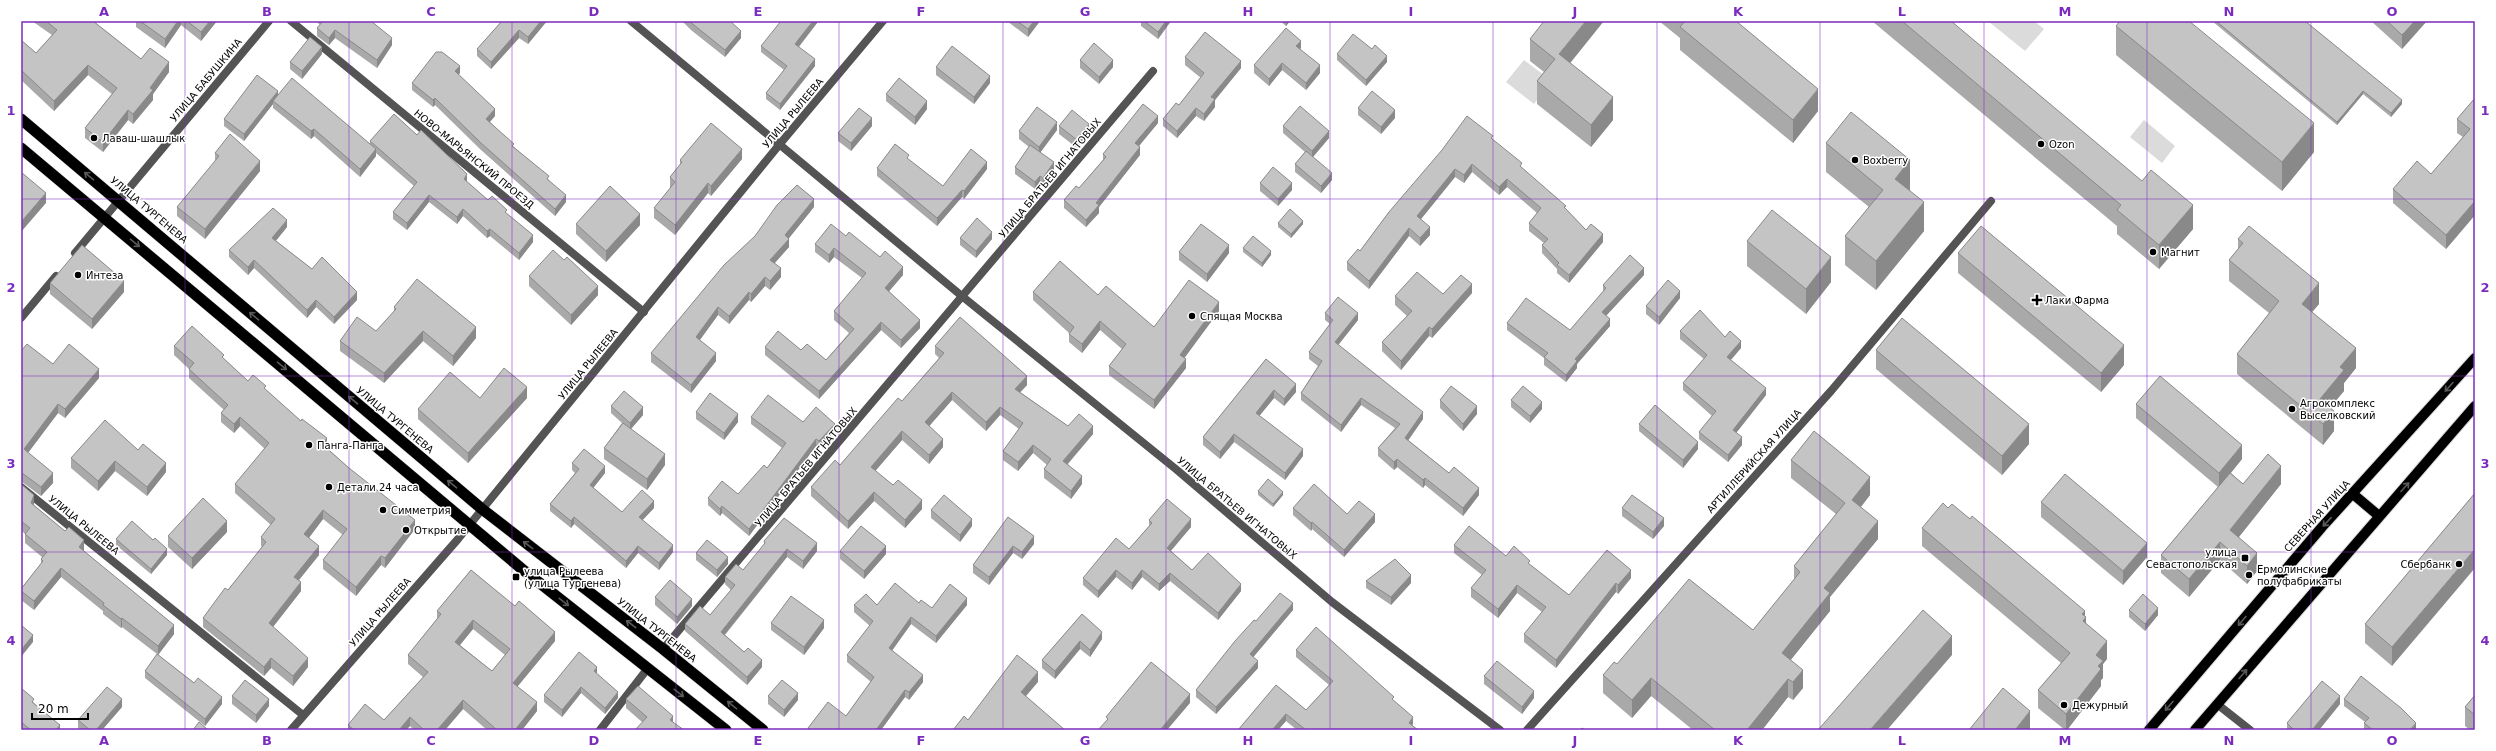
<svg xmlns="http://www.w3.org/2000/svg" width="2496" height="751" viewBox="0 0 2496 751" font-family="'DejaVu Sans',sans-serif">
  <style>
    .green { fill: #dbdbdb }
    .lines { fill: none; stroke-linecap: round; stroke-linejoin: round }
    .primary-casing { stroke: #dbdbdb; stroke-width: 12 }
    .trunk-casing { stroke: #dbdbdb; stroke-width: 12 }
    .minor { stroke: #545454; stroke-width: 8 }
    .tertiary { stroke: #545454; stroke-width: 8 }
    .primary { stroke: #000; stroke-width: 10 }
    .trunk { stroke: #000; stroke-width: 11 }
    .wall { fill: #a9a9a9; fill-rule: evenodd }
    .shaded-wall { fill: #898989 }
    .building { fill: #c4c4c4; stroke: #898989; fill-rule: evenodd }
    .oneway { stroke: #595959 }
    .grid { fill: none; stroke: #7b2cbf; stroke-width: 1; stroke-opacity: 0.55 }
    .poi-dot { fill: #000; stroke: #fff; stroke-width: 1.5 }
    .labels { text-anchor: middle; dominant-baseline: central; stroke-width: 3; stroke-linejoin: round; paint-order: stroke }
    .street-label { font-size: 10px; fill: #000; stroke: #fff }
    .poi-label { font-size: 10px; fill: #000; stroke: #fff; text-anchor: start }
    .neatline { fill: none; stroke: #7b2cbf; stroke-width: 1.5 }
    .grid-label { font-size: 13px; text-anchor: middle; font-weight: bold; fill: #7b2cbf }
  </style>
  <rect width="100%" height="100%" fill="#fff"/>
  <!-- green -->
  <g class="green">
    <polygon points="1988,21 2034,21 2044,29 2025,51"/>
    <polygon points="1524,60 1552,81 1534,104 1506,82"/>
    <polygon points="2144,120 2175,146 2162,163 2130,137"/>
  </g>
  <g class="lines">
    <!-- primary casing -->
    <g class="primary-casing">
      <g id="primary">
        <polyline points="2353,494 2379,516"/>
        <polyline points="2149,730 2322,527 2475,358"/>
        <polyline points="2195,730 2475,406"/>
      </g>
    </g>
    <!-- trunk casing -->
    <g class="trunk-casing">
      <g id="trunk">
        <polyline points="21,119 482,509 663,649 763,730"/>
        <polyline points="21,148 522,569 726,730"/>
      </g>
    </g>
    <!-- minor -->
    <g class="minor">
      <polyline points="291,21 644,312"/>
      <polyline points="631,21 963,297 1177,470 1332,602 1500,730"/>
      <polyline points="21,487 303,715"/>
      <polyline points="663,649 1153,71"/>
      <polyline points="291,730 458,539 779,145 883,21"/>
      <polyline points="600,730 648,668"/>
      <polyline points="1527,730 1831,391 1991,201"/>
    </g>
    <!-- tertiary -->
    <g class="tertiary">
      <polyline points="75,253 269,21"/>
      <polyline points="21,318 56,276"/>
      <polyline points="2217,704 2250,730"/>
    </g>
    <!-- primary -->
    <use href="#primary" class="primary"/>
    <!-- trunk -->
    <use href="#trunk" class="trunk"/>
  </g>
  <!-- wall -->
  <g class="wall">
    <polygon points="32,21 93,21 141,59 169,72 153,94 153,100 133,124 128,120 103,152 85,138 85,128 112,94 88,75 54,111 21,80 21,40 36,53 52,35"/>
    <polygon points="136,21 217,21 201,41 181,25 165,48 136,27"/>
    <polygon points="316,21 371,21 392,45 377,68 335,38 329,45 317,36 317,28 320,25"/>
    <polygon points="502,21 547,21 528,44 519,38 491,69 477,56 477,49"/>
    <polygon points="682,21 730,21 741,38 725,57 691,30"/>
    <polygon points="817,21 817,23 799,47 815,66 780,110 766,99 766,93 784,70 761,52 761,46"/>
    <polygon points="1007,21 1040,21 1028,37"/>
    <polygon points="1141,21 1171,21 1158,39 1141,26"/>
    <polygon points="1280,21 1290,21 1286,26"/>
    <polygon points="1659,21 1736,21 1818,111 1793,143 1680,50 1680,38"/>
    <polygon points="1872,21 1951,21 2193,229 2159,269 2117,234 2117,226"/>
    <polygon points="2212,21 2305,21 2402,104 2391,117 2363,94 2337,125"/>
    <polygon points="2371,21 2426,21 2426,22 2402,49"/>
    <polygon points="2116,26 2314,152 2282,191 2116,55"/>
    <polygon points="1530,39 1570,63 1613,120 1591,147 1537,104 1537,81 1544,72 1530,61"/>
    <polygon points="1301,48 1300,49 1320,73 1306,90 1282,70 1269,86 1254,73 1254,65"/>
    <polygon points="322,54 302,79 290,69 290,62"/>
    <polygon points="1337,54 1387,62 1366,86 1337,60"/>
    <polygon points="1185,57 1241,68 1215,100 1215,107 1204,121 1196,116 1177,138 1163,126 1163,119 1179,105 1201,78 1185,65"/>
    <polygon points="1080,60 1113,67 1099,84 1080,68"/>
    <polygon points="936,67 990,83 974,104 936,75"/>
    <polygon points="460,73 458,74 495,116 490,122 514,147 549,180 566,202 555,216 481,150 435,105 433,107 412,90 412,83"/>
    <polygon points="886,94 927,109 915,125 886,101"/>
    <polygon points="278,95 370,144 370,141 467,181 467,182 488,200 507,214 533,242 519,260 490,236 487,238 463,216 457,224 429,202 407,230 393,219 393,212 414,186 376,153 376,156 360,177 314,136 311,139 273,108 273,104 244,141 224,126 224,119"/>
    <polygon points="2475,98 2475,215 2446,249 2393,203 2393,189 2431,174 2463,137 2457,133 2457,119"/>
    <polygon points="1358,108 1395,118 1381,134 1358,115"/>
    <polygon points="1158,123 1138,146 1140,155 1099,207 1099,213 1086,227 1064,208 1064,200 1079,188 1103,160 1103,154"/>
    <polygon points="872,126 851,151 838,141 838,133"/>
    <polygon points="1059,126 1089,131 1077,148 1059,134"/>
    <polygon points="1283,126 1329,138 1313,157 1332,180 1321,193 1295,172 1295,164 1305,152 1283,133"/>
    <polygon points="1057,130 1040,153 1054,170 1043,185 1040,183 1035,189 1015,174 1015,167 1029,147 1019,139 1019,131"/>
    <polygon points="1493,140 1522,168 1566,209 1586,230 1603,242 1569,283 1557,273 1557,269 1542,253 1542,245 1544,243 1529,231 1529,223 1537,213 1507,187 1499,195 1472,172 1464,183 1455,177 1421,219 1430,235 1420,246 1409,236 1369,289 1347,270 1347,262 1360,251 1389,212"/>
    <polygon points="1826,143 1910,189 1910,190 1924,231 1876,290 1845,265 1845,236 1869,207 1826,172"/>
    <polygon points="215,153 260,171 205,239 177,216 177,207 215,162"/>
    <polygon points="742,159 711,196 708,193 675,235 654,218 654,208 671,188 670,187 670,177 680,165 680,160"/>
    <polygon points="909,160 943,186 987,169 964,199 962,197 937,226 877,176 877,168"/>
    <polygon points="1260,183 1292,190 1278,206 1260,191"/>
    <polygon points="814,207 789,238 789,247 775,263 781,277 770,290 765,286 751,302 749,300 729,324 718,315 700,340 716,361 691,393 651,362 651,353"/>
    <polygon points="1278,223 1303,224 1291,238 1278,227"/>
    <polygon points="576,224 640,225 606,262 576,234"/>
    <polygon points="287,227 276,241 312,269 357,300 334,324 316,307 307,318 254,268 248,275 229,257 229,250"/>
    <polygon points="846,236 880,257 903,275 889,291 920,328 901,348 881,330 819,399 765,355 765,347 801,350 826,360 849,333 834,320 834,311 862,278 834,257 829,263 815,252 815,244"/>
    <polygon points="960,238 992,239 976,258 960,245"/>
    <polygon points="2238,239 2319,304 2312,312 2356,368 2344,383 2344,391 2330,407 2334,431 2323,445 2237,374 2237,354 2269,313 2229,281 2229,260 2238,249"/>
    <polygon points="1747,241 1831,282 1806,314 1747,266"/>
    <polygon points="1243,248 1271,255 1262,267 1243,252"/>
    <polygon points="1179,252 1229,253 1207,282 1179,260"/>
    <polygon points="1958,253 2124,365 2101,392 1958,273"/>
    <polygon points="564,260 598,295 571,325 529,286 529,276"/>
    <polygon points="1644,275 1606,316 1610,326 1577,364 1577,368 1566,382 1544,365 1544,358 1507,330 1507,323 1570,330 1603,292 1603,285"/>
    <polygon points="50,283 124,292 92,329 50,294"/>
    <polygon points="1033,292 1098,295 1154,327 1219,311 1184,358 1186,368 1154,409 1109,375 1109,366 1122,349 1100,330 1082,353 1069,342 1069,333 1033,300"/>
    <polygon points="1472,293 1432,338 1429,336 1401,370 1382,351 1382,342 1407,316 1395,305 1395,296"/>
    <polygon points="1680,298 1659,325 1646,314 1646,306"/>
    <polygon points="394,307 476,338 453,366 423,341 384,383 340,351 340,341 376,331 394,312"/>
    <polygon points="1325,313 1358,320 1338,345 1423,419 1408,440 1449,473 1479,495 1463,516 1425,485 1423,488 1397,467 1394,470 1378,456 1378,448 1395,428 1361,405 1341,432 1301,400 1301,393 1318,366 1309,359 1309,352 1330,324 1325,320"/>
    <polygon points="1680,331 1725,337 1741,348 1731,360 1766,395 1736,433 1742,445 1728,462 1699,439 1699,432 1712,416 1683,390 1683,383 1704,359 1680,339"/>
    <polygon points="174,346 224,359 248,381 266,390 327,447 326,447 415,529 385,568 381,565 356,596 323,569 323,560 343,535 323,519 309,538 319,555 299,580 301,591 273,627 308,667 293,686 271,668 264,676 203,627 203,618 228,590 262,547 261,546 261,537 271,525 235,493 235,484 265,449 240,426 234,433 221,422 221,413 224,410 189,378 189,369 174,355"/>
    <polygon points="935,346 1027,385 1020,392 1068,426 1093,434 1068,464 1082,484 1071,499 1044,478 1044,469 1047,465 1033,453 1018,471 1003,460 1003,451 1019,429 1000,415 986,431 952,400 929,426 943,447 929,464 902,440 875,471 922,509 905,528 874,501 848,529 811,496 811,487 840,465 902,401 939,358 935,354"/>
    <polygon points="1876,350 2029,444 2002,475 1876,369"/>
    <polygon points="21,351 53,364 99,378 65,418 58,413 28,453 53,483 41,496 22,482 21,482"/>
    <polygon points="1266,359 1296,392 1284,406 1274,398 1259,416 1303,456 1285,480 1234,442 1220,459 1203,445 1203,437"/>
    <polygon points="480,398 527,398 468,463 418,419 418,409"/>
    <polygon points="1440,400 1477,414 1463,431 1440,408"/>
    <polygon points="1511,400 1542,409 1530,423 1511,407"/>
    <polygon points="2136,404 2242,459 2231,473 2243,484 2281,484 2239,537 2257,571 2247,584 2220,560 2189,597 2161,573 2161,555 2218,487 2136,418"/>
    <polygon points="611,406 643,415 631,429 665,465 647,490 604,459 604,448 622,423 611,413"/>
    <polygon points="696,412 738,422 724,440 696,419"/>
    <polygon points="751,417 803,422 835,431 819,448 816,446 749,536 722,513 720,516 708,505 708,498 738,494 767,468 782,448 751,424"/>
    <polygon points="1639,424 1698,449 1683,468 1639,431"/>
    <polygon points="138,450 166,472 147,496 115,471 98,491 71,468 71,458"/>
    <polygon points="1791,460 1870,495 1861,507 1878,539 1830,597 1830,611 1790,660 1803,688 1793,700 1788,697 1762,730 1693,730 1651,696 1632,718 1603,693 1603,675 1617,664 1753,630 1794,580 1794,566 1836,514 1791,478"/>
    <polygon points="572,463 605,473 593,488 622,512 654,508 642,520 673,552 659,570 638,553 626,568 574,524 571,528 550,511 550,504 575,473 572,470"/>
    <polygon points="21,484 34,505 84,550 83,550 174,634 158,655 222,704 205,726 145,678 145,671 157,654 122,627 121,628 103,614 103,611 61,577 34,610 21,600 21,589 41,564 41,559 42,557 25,543 25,534 21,530"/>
    <polygon points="1258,491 1283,495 1273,507 1258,495"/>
    <polygon points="2475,493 2392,666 2365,643 2365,624"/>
    <polygon points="2041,502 2147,557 2123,585 2041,517"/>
    <polygon points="1293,508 1347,514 1375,522 1344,557 1312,529 1311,531 1293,515"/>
    <polygon points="1622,508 1664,526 1653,539 1622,516"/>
    <polygon points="931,510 972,526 960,542 931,518"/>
    <polygon points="1008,517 1034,544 1022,559 1013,553 989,585 973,573 973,565"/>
    <polygon points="1149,520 1191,527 1171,551 1192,570 1241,591 1218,620 1170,581 1159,591 1142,577 1132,590 1116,577 1098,598 1083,585 1083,578 1129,549 1149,526"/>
    <polygon points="1922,528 2085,616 2086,623 2107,659 2103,664 2103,678 2101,680 2101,686 2067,730 2065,730 2038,708 2038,690 2061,663 1922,546"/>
    <polygon points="227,532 192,569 168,547 168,536"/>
    <polygon points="116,539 153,540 167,555 151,574 116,545"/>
    <polygon points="764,541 817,551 803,569 787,557 725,635 762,667 747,685 685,631 685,624 710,615 731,590 725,584 725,577 743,570 764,545"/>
    <polygon points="1454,545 1506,556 1530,565 1569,595 1631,578 1618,594 1616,592 1556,668 1524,642 1524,634 1542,612 1517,593 1498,618 1471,597 1471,588 1482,575 1454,553"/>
    <polygon points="840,551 886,554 864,579 840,559"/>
    <polygon points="696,553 728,564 717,577 696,560"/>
    <path d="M471,570L555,641L517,687L537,711L522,730H487L463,709L445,730H414L410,726L406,730H348V725L384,720L423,677L408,664V655L437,619V611ZM473,629L505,655L492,671L460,645Z"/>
    <polygon points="1366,581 1411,583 1391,605 1366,588"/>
    <polygon points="655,597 692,606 677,624 655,605"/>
    <polygon points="919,603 932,608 967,605 936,643 911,624 892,650 923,682 909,700 905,697 881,730 808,730 808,728 846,716 871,682 847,662 847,655 870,626 854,612 854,605"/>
    <polygon points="1293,610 1253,657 1258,668 1216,714 1196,697 1196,690 1256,621"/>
    <polygon points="2129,610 2158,615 2145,631 2129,617"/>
    <polygon points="1082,614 1102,639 1090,657 1080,649 1055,679 1042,668 1042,660"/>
    <polygon points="771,623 824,628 804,655 771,630"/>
    <polygon points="1296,650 1394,701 1413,724 1412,725 1418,730 1297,730 1286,721 1278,730 1238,730 1276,685 1306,710 1329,685 1296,657"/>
    <polygon points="597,674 618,698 605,714 581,693 562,717 544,702 544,695"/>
    <polygon points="1484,676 1534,698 1522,714 1484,684"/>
    <polygon points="21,688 34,703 60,730 22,730 21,729"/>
    <polygon points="2475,695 2475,730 2470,730 2465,726 2465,707"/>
    <polygon points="232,696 269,706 256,723 232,704"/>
    <polygon points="768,696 798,700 784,717 768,704"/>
    <polygon points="626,699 673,722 642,722 626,708"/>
    <polygon points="2344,699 2416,730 2364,730 2364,723 2365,722 2344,706"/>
    <polygon points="2340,704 2319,730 2287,730 2287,723"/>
    <polygon points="122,707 102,730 81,730 78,728 78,720"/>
  </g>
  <!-- shaded-wall -->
  <g class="shaded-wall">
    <polygon points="178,21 181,21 181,25 165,48 165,39"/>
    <polygon points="210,21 217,21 201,41 201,32"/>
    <polygon points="541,21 547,21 528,44 528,37"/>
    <polygon points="813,21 817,21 817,23 795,51 795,44"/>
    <polygon points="1034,21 1040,21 1028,37 1028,29"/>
    <polygon points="1166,21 1171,21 1158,39 1158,32"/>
    <polygon points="1286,21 1290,21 1286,26"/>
    <polygon points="1586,21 1604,21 1559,77 1559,54"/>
    <polygon points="2415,21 2426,21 2426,22 2402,49 2402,35"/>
    <polygon points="335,30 335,38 329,45 329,38"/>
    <polygon points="519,30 519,38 491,69 491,62"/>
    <polygon points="741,31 741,38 725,57 725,50"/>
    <polygon points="392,38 392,45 377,68 377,60"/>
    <polygon points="1301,41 1301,48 1296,54 1296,46"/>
    <polygon points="322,47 322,54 302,79 302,71"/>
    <polygon points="1387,56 1387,62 1366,86 1366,80"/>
    <polygon points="815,59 815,66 780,110 780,104"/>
    <polygon points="1113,60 1113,67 1099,84 1099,77"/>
    <polygon points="1241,61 1241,68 1215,100 1215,107 1204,121 1204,114 1211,97"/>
    <polygon points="169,62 169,72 153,94 153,100 133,124 133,114 150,88"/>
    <polygon points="1282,63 1282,70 1269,86 1269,79"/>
    <polygon points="88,65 88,75 54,111 54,101"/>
    <polygon points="1320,65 1320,73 1306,90 1306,83"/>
    <polygon points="460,66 460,73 455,79 455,71"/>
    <polygon points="990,76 990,83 974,104 974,97"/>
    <polygon points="1818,89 1818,111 1793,143 1793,120"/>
    <polygon points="278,91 278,98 273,101 273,104 244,141 244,134"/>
    <polygon points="2363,91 2363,94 2337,125 2337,122"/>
    <polygon points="1613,97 1613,120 1591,147 1591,125"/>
    <polygon points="435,98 435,105 433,107 433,100"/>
    <polygon points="2402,100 2402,104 2391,117 2391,113"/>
    <polygon points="927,101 927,109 915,125 915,117"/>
    <polygon points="1196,108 1196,116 1177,138 1177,131"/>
    <polygon points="495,109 495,116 486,126 486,119"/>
    <polygon points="128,110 128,120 103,152 103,142"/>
    <polygon points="1395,110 1395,118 1381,134 1381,127"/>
    <polygon points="1158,116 1158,123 1135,151 1135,143"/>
    <polygon points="872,118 872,126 851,151 851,143"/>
    <polygon points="1057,122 1057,130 1039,154 1039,147"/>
    <polygon points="2314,123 2314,152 2282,191 2282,162"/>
    <polygon points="1089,124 1089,131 1077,148 1077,140"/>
    <polygon points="314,129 314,136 311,139 311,131"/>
    <polygon points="1329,131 1329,138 1312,158 1312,151"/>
    <polygon points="1140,147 1140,155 1099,207 1099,213 1086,227 1086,220 1096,203"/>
    <polygon points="376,149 376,156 360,177 360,169"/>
    <polygon points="742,149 742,159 711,196 711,186"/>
    <polygon points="1910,160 1910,189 1895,208 1895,179"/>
    <polygon points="260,161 260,171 205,239 205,229"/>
    <polygon points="987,162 987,169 964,199 964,191"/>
    <polygon points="1054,162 1054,170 1043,185 1043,178"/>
    <polygon points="1472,164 1472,172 1464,183 1464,175"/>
    <polygon points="1455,169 1455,177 1417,224 1417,216"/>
    <polygon points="1332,173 1332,180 1321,193 1321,186"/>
    <polygon points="467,174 467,181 464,186 464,179"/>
    <polygon points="1040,176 1040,183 1035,189 1035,182"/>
    <polygon points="1507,179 1507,187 1499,195 1499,187"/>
    <polygon points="708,183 708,193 675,235 675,225"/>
    <polygon points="1292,183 1292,190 1278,206 1278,199"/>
    <polygon points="962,190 962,197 937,226 937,218"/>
    <polygon points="46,193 46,203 21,232 21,222"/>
    <polygon points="429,195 429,202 407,230 407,223"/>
    <polygon points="566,195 566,202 555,216 555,209"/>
    <polygon points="814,199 814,207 785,243 785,235"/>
    <polygon points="2475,201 2475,215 2446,249 2446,235"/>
    <polygon points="1924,202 1924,231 1876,290 1876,261"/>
    <polygon points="2193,205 2193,229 2159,269 2159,245"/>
    <polygon points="463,209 463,216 457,224 457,217"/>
    <polygon points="640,214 640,225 606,262 606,251"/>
    <polygon points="287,220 287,227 272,245 272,238"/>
    <polygon points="1303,221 1303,224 1291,238 1291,234"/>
    <polygon points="1430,227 1430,235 1420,246 1420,238"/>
    <polygon points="1409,228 1409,236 1369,289 1369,281"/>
    <polygon points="490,229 490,236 487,238 487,231"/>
    <polygon points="992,232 992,239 976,258 976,251"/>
    <polygon points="1603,234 1603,242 1569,283 1569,275"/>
    <polygon points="533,235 533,242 519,260 519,253"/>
    <polygon points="789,239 789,247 770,268 770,260"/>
    <polygon points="1229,245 1229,253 1207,282 1207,274"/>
    <polygon points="834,248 834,257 829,263 829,255"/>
    <polygon points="1271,251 1271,255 1262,267 1262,263"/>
    <polygon points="1831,257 1831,282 1806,314 1806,289"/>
    <polygon points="254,260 254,268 248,275 248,267"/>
    <polygon points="903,267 903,275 885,296 885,288"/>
    <polygon points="781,268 781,277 770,290 770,281"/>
    <polygon points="1644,268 1644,275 1602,320 1602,312"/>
    <polygon points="765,277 765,286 751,302 751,294"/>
    <polygon points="124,281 124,292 92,329 92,319"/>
    <polygon points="2319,283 2319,304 2302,324 2302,304"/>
    <polygon points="1472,284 1472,293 1432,338 1432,329"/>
    <polygon points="598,286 598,295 571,325 571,315"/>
    <polygon points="1680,291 1680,298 1659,325 1659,317"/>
    <polygon points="357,292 357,300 334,324 334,317"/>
    <polygon points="749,292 749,300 729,324 729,316"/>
    <polygon points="316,300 316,307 307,318 307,310"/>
    <polygon points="1219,302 1219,311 1180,364 1180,355"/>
    <polygon points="718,307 718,315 696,345 696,337"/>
    <polygon points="1358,313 1358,320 1335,349 1335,342"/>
    <polygon points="1610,319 1610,326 1577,364 1577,368 1566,382 1566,375 1575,359"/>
    <polygon points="920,320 920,328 901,348 901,340"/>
    <polygon points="1100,321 1100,330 1082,353 1082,344"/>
    <polygon points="881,322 881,330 819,399 819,391"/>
    <polygon points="476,327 476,338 453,366 453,356"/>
    <polygon points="1429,327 1429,336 1401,370 1401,361"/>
    <polygon points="423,331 423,341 384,383 384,373"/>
    <polygon points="1741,341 1741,348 1727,364 1727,357"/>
    <polygon points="2124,345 2124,365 2101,392 2101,373"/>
    <polygon points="2356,348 2356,368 2344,383 2344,391 2320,420 2320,399 2340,367"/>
    <polygon points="716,353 716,361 691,393 691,385"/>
    <polygon points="1186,359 1186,368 1154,409 1154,400"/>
    <polygon points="99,369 99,378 65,418 65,409"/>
    <polygon points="1027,376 1027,385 1015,398 1015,389"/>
    <polygon points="1296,384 1296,392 1284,406 1284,399"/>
    <polygon points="527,387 527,398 468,463 468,453"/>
    <polygon points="1766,388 1766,395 1733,437 1733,430"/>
    <polygon points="1274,390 1274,398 1256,420 1256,413"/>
    <polygon points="952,392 952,400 925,431 925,422"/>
    <polygon points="1361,398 1361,405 1341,432 1341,425"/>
    <polygon points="1542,402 1542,409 1530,423 1530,416"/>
    <polygon points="58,404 58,413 24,458 24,449"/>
    <polygon points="1477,406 1477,414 1463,431 1463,424"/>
    <polygon points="643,407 643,415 630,430 630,423"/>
    <polygon points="1000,407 1000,415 986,431 986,422"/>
    <polygon points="2334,411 2334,431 2323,445 2323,424"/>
    <polygon points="1423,412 1423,419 1405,445 1405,438"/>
    <polygon points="738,414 738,422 724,440 724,433"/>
    <polygon points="240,417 240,426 234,433 234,424"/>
    <polygon points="835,424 835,431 819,448 819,441"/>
    <polygon points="2029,424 2029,444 2002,475 2002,456"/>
    <polygon points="1093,426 1093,434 1063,469 1063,461"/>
    <polygon points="902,431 902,440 871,476 871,467"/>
    <polygon points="1234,434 1234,442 1220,459 1220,452"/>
    <polygon points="1742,437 1742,445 1728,462 1728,455"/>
    <polygon points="327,438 327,447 322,453 322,444"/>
    <polygon points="816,439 816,446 749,536 749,529"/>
    <polygon points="943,439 943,447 929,464 929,455"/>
    <polygon points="1698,442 1698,449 1683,468 1683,460"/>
    <polygon points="1033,445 1033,453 1018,471 1018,462"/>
    <polygon points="2242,445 2242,459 2219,487 2219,473"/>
    <polygon points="1303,449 1303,456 1285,480 1285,473"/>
    <polygon points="665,454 665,465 647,490 647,479"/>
    <polygon points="1397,459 1397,467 1394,470 1394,462"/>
    <polygon points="115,461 115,471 98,491 98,481"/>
    <polygon points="166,463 166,472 147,496 147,487"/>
    <polygon points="605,466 605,473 590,492 590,485"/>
    <polygon points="2281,466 2281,484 2230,548 2230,530"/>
    <rect x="21" y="473" width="1" height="9"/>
    <polygon points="53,473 53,483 41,496 41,487"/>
    <polygon points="1082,476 1082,484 1071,499 1071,491"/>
    <polygon points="1870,477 1870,495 1852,518 1852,500"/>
    <polygon points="1425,478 1425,485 1423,488 1423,480"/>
    <polygon points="1479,488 1479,495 1463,516 1463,508"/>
    <polygon points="874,492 874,501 848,529 848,521"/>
    <polygon points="1283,492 1283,495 1273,507 1273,504"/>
    <polygon points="34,495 34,504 31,512 31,503"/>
    <polygon points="922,500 922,509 905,528 905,520"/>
    <polygon points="654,501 654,508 639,524 639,517"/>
    <polygon points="722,506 722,513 720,516 720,509"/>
    <polygon points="323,510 323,519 304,544 304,534"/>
    <polygon points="1375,514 1375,522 1344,557 1344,550"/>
    <polygon points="574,517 574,524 571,528 571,521"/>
    <polygon points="1664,518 1664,526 1653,539 1653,532"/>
    <polygon points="972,519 972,526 960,542 960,535"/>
    <polygon points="1191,519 1191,527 1167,555 1167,548"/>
    <polygon points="415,520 415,529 385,568 385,558"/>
    <polygon points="227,521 227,532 192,569 192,558"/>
    <polygon points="1878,521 1878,539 1830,597 1830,611 1782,671 1782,653 1824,588"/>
    <polygon points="1312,522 1312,529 1311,531 1311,523"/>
    <polygon points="1034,536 1034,544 1022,559 1022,552"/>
    <polygon points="84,540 84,550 79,556 79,547"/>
    <polygon points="2220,542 2220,560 2189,597 2189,579"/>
    <polygon points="817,543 817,551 803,569 803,561"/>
    <polygon points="2147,543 2147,557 2123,585 2123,571"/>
    <polygon points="673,545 673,552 659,570 659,563"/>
    <polygon points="319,546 319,555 294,586 294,577"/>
    <polygon points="638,546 638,553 626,568 626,561"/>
    <polygon points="886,546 886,554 864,579 864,571"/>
    <polygon points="1013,546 1013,553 989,585 989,577"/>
    <polygon points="167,549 167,555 151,574 151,569"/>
    <polygon points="787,549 787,557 721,639 721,632"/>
    <polygon points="2475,549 2475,568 2392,666 2392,647"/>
    <polygon points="2257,553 2257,571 2247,584 2247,566"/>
    <polygon points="381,556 381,565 356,596 356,587"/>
    <polygon points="728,557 728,564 717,577 717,570"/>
    <polygon points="61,568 61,577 34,610 34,601"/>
    <polygon points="1116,570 1116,577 1098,598 1098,591"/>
    <polygon points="1142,570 1142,577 1132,590 1132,583"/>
    <polygon points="1631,570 1631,578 1618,594 1618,585"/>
    <polygon points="1170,573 1170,581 1159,591 1159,584"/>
    <polygon points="1411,575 1411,583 1391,605 1391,597"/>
    <polygon points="301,582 301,591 269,632 269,623"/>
    <polygon points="1616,583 1616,592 1556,668 1556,660"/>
    <polygon points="1241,584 1241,591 1218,620 1218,613"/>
    <polygon points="1517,585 1517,593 1498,618 1498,609"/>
    <polygon points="967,598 967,605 936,643 936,636"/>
    <polygon points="692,599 692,606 677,624 677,617"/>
    <polygon points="1293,603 1293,610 1250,661 1250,654"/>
    <polygon points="2158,608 2158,615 2145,631 2145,624"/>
    <polygon points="2085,611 2085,618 2086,617 2086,634 2083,638 2082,614"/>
    <polygon points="911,617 911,624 889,655 889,648"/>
    <polygon points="122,618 122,627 121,628 121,619"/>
    <polygon points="473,620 473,629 455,651 455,642"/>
    <polygon points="824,620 824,628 804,655 804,647"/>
    <polygon points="174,625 174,634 158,655 158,646"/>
    <polygon points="555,632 555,641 513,692 513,683"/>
    <polygon points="1102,632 1102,639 1090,657 1090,650"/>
    <polygon points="33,635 33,642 21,657 21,650"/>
    <polygon points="1952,636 1952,655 1887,730 1870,730"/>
    <polygon points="1080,641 1080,649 1055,679 1055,671"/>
    <polygon points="2107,641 2107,659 2103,664 2103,678 2101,680 2101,686 2067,730 2066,730 2066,714 2096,655"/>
    <polygon points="271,658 271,668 264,676 264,667"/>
    <polygon points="308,658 308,667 293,686 293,676"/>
    <polygon points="762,660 762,667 747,685 747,677"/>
    <polygon points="1258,661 1258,668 1216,714 1216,707"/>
    <polygon points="597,667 597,674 594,671"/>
    <polygon points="1803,670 1803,688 1793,700 1793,682"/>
    <polygon points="1038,672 1038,682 1021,702 1021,692"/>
    <polygon points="923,675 923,682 909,700 909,692"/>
    <polygon points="1651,678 1651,696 1632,718 1632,700"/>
    <polygon points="1788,679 1788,697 1762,730 1747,730"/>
    <polygon points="581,687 581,693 562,717 562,710"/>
    <polygon points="905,690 905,697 881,730 876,730"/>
    <polygon points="1534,691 1534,698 1522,714 1522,707"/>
    <polygon points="618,692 618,698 605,714 605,708"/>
    <polygon points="798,693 798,700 784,717 784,710"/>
    <polygon points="1190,694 1190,703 1167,730 1160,730"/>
    <polygon points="2340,696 2340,704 2319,730 2312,730"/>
    <polygon points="222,697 222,704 205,726 205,719"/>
    <polygon points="122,699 122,707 102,730 96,730"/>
    <polygon points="269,699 269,706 256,723 256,715"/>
    <polygon points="463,700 463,709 445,730 437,730"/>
    <polygon points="537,702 537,711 522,730 515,730"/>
    <polygon points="2030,711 2030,730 2015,730"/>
    <polygon points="1286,714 1286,721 1278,730 1272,730"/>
    <polygon points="673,716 673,725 670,720"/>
    <polygon points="410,717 410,726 406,730 399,730"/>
    <polygon points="1413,717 1413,724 1409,730 1409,723"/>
    <polygon points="2416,723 2416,730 2410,730"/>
    <polygon points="60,725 60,730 56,730"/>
  </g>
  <!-- building -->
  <g class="building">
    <polygon points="46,21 93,21 141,59 150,48 169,62 150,88 153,90 133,114 128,110 103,142 85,128 117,88 88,65 54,101 21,70 21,40 36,53 57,30"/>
    <polygon points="140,21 178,21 165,39"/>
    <polygon points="187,21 210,21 201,32"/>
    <polygon points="323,21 371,21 392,38 377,60 335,30 329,38 317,28"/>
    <polygon points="502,21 541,21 528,37 519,30 491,62 477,49"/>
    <polygon points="689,21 730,21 741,31 725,50"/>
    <polygon points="781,21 813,21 795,44 815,59 780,104 766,93 787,66 761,46"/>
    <polygon points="1017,21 1034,21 1028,29"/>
    <polygon points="1144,21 1166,21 1158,32"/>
    <polygon points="1544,21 1586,21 1559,54 1613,97 1591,125 1537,81 1555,59 1530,39"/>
    <polygon points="1685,21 1736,21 1818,89 1793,120 1680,27"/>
    <polygon points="1902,21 1951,21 2142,181 2151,170 2193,205 2159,245 2117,210 2121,205"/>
    <polygon points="2120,21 2189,21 2314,123 2282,162 2116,26"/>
    <polygon points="2216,21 2305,21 2402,100 2391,113 2363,91 2337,122"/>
    <polygon points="2387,21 2415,21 2402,35"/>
    <polygon points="1286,28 1301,41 1296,46 1320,65 1306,83 1282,63 1269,79 1254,65"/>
    <polygon points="1205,32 1241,61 1211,97 1215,99 1204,114 1196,108 1177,131 1163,119 1176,103 1179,105 1204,73 1185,57"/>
    <polygon points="1353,34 1372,49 1375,45 1387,56 1366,80 1337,54"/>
    <polygon points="310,37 322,47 302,71 290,62"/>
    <polygon points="1094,43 1113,60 1099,77 1080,60"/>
    <polygon points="952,46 990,76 974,97 936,67"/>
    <polygon points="436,52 442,52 460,66 455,71 495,109 486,119 514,144 512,146 549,176 547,179 566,195 555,209 481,143 435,98 433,100 412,83"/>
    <polygon points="257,75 278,91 244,134 224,119"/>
    <polygon points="292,78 376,149 360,169 314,129 311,131 273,101"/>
    <polygon points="899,78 927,101 915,117 886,94"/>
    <polygon points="1372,91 1395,110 1381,127 1358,108"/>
    <polygon points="2475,98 2475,201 2446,235 2393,189 2417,161 2431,174 2470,129 2457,119"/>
    <polygon points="1143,104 1158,116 1135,143 1140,147 1096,203 1099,205 1086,220 1064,200 1076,186 1079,188 1106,157 1103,154"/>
    <polygon points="1300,106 1329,131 1312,151 1283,126"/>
    <polygon points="1037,107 1057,122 1039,147 1019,131"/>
    <polygon points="859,108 872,118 851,143 838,133"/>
    <polygon points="1072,110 1089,124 1077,140 1059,126"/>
    <polygon points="1851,112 1910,160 1895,179 1924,202 1876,261 1845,236 1883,190 1826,143"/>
    <polygon points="394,114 417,135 421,130 467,174 464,179 488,200 492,196 507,210 505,212 533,235 519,253 490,229 487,231 463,209 457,217 429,195 407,223 393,212 417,182 370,141"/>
    <polygon points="1467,116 1493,136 1491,138 1522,163 1520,166 1566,206 1564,207 1586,230 1591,224 1603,234 1569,275 1557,265 1559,263 1542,245 1548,239 1529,223 1541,208 1507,179 1499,187 1472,164 1464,175 1455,169 1417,216 1430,227 1420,238 1409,228 1369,281 1347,262 1358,249 1360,251 1389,212 1442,150"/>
    <polygon points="711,123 742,149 711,186 708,183 675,225 654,208 675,182 670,177 682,162 680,160"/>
    <polygon points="230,134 260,161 205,229 177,207 219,156 215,153"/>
    <polygon points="895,144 909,155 907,158 943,186 971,149 987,162 964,191 962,190 937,218 877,168"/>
    <polygon points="1030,145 1054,162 1043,178 1040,176 1035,182 1015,167"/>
    <polygon points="1306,151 1332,173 1321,186 1295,164"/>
    <polygon points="1273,167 1292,183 1278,199 1260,183"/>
    <polygon points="21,172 46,193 21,222"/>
    <polygon points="797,185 814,199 785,235 789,239 770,260 781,268 770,281 765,277 751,294 749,292 729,316 718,307 696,337 716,353 691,385 651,353 724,265 755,236 777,205"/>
    <polygon points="610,186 640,214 606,251 576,224"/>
    <polygon points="273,208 287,220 272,238 312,269 322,257 357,292 334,317 316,300 307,310 254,260 248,267 229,250"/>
    <polygon points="1290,209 1303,221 1291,234 1278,223"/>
    <polygon points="1772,210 1831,257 1806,289 1747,241"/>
    <polygon points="977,218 992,232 976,251 960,238"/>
    <polygon points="831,224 846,236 849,232 880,257 885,251 903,267 885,288 920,320 901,340 881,322 819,391 765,347 778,331 801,350 807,344 826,360 854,329 834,311 866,273 834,248 829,255 815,244"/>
    <polygon points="1201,224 1229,245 1207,274 1179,252"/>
    <polygon points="1981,226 2124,345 2101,373 1958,253"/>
    <polygon points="2249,226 2319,283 2302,304 2356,348 2340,367 2344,370 2320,399 2334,411 2323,424 2237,354 2279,301 2229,260 2243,243 2238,239"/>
    <polygon points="1253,236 1271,251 1262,263 1243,248"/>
    <polygon points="82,245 124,281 92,319 50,283"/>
    <polygon points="553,250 564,260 567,257 598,286 571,315 529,276"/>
    <polygon points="1630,255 1644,268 1602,312 1610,319 1575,359 1577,361 1566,375 1544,357 1548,353 1507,323 1526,298 1570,330 1606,288 1603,285"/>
    <polygon points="1060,261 1098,295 1106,286 1154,327 1189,280 1219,302 1180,355 1186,359 1154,400 1109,366 1126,344 1100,321 1082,344 1069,334 1074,327 1033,292"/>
    <polygon points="1417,272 1443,294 1461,275 1472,284 1432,329 1429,327 1401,361 1382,342 1412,311 1395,296"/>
    <polygon points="417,279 476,327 453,356 423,331 384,373 340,341 357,317 376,331 396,309 394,307"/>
    <polygon points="1668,280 1680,291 1659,317 1646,306"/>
    <polygon points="1338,297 1358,313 1335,342 1423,412 1405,438 1449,473 1454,467 1479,488 1463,508 1425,478 1423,480 1397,459 1394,462 1378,448 1400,424 1361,398 1341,425 1301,393 1322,361 1309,352 1333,320 1325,313"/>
    <polygon points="1700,310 1725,337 1730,331 1741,341 1727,357 1766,388 1733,430 1742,437 1728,455 1699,432 1716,411 1683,383 1707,355 1680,331"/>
    <polygon points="960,317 1027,376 1015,389 1068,426 1079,414 1093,426 1063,461 1082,476 1071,491 1044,469 1051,459 1033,445 1018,462 1003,451 1023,423 1000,407 986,422 952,392 925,422 943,439 929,455 902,431 871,467 893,485 898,480 922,500 905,520 874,492 848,521 811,487 835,460 840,465 898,398 902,401 944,353 935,346"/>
    <polygon points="1902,318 2029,424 2002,456 1876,350"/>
    <polygon points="192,326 224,355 222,357 248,381 253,375 266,386 264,388 301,421 302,419 327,438 322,444 349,468 415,520 385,558 381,556 356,587 323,560 347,529 323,510 304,534 319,546 294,577 301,582 269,623 308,658 293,676 271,658 264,667 203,618 225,588 228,590 266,542 261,537 275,519 235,484 269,443 240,417 234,424 221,413 228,405 189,369 194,363 174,346"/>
    <polygon points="27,344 53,364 69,344 99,369 65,409 58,404 24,449 53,473 41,487 22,473 21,473 21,351"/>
    <polygon points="1266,359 1296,384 1284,399 1274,390 1256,413 1303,449 1285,473 1234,434 1220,452 1203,437"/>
    <polygon points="504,368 527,387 468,453 418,409 450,372 480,398"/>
    <polygon points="2160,376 2242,445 2219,473 2136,404"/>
    <polygon points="1451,386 1477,406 1463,424 1440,400"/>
    <polygon points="1523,386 1542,402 1530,416 1511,400"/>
    <polygon points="624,391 643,407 630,423 611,406"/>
    <polygon points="710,393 738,414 724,433 696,412"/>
    <polygon points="768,395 803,422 816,407 835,424 819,441 816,439 749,529 722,506 720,509 708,498 722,481 738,494 764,465 767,468 786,443 751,417"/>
    <polygon points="1655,405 1698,442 1683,460 1639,424"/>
    <polygon points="105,420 138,450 143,444 166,463 147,487 115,461 98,481 71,458"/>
    <polygon points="623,423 665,454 647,479 604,448"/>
    <polygon points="1814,431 1870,477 1852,500 1878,521 1824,588 1830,593 1782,653 1803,670 1793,682 1788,679 1747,730 1715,730 1651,678 1632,700 1603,675 1614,662 1617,664 1689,579 1753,630 1800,572 1794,566 1845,503 1791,460"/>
    <polygon points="584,449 605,466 590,485 622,512 642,490 654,501 639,517 673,545 659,563 638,546 626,561 574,517 571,521 550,504 579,469 572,463"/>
    <polygon points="2268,454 2281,466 2230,530 2257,553 2247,566 2220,542 2189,579 2161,555 2230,473 2243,484"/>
    <polygon points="2065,474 2147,543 2123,571 2041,502"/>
    <polygon points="1268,479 1283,492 1273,504 1258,491"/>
    <polygon points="21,484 34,495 31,503 65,531 69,527 84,540 79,547 174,625 158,646 122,618 121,619 103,605 104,603 61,568 34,601 21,591 21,589 43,561 41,559 47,552 25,534 30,528 21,521"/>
    <polygon points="1314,484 1347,514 1359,501 1375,514 1344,550 1312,522 1311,523 1293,508"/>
    <polygon points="2475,493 2475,549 2392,647 2365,624"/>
    <polygon points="944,495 972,519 960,535 931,510"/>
    <polygon points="1632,495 1664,518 1653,532 1622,508"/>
    <polygon points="203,498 227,521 192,558 168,536"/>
    <polygon points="1167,499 1191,519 1167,548 1192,570 1208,553 1241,584 1218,613 1170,573 1159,584 1142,570 1132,583 1116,570 1098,591 1083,578 1116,538 1129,549 1152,523 1149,520"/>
    <polygon points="1943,503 1948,508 1952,504 1970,519 1972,516 2085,611 2082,614 2086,617 2083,621 2107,641 2096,655 2103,661 2098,666 2101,669 2066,714 2038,690 2070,653 1922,528"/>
    <polygon points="1008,517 1034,536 1022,552 1013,546 989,577 973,565"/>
    <polygon points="784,518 817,543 803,561 787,549 721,632 744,652 748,648 762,660 747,677 685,624 700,606 710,615 735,585 725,577 736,564 743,570 765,543 764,541"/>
    <polygon points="132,521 153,540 155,538 167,549 151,569 116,539"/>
    <polygon points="861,526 886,546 864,571 840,551"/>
    <polygon points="1469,526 1506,556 1514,546 1530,561 1528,563 1569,595 1607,550 1631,570 1618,585 1616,583 1556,660 1524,634 1546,607 1517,585 1498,609 1471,588 1486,570 1454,545"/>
    <polygon points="707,540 728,557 717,570 696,553"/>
    <polygon points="1395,559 1411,575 1391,597 1366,581"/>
    <path d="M471,570L515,606L519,601L555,632L513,683L537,702L515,730H497L463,700L437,730H424L410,717L399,730H354L348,725L365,704L384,720L428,672L408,655L441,614L437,611ZM473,620L510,649L492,671L455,642Z"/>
    <polygon points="670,580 692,599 677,617 655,597"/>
    <polygon points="895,583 919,603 921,600 932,608 950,584 967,598 936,636 911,617 889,648 923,675 909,692 905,690 876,730 810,730 808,728 828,702 846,716 874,677 847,655 873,621 854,605 866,594 877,605"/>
    <polygon points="1280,593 1293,603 1250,654 1258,661 1216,707 1196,690 1235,641 1254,620 1256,621"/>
    <polygon points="2143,594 2158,608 2145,624 2129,610"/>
    <polygon points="791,596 824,620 804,647 771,623"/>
    <polygon points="1923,610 1952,636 1870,730 1818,730"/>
    <polygon points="1082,614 1102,632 1090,650 1080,641 1055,671 1042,660"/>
    <polygon points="21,625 33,635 21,650"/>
    <polygon points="1316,627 1394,697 1392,699 1413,717 1409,723 1418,730 1306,730 1286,714 1272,730 1238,730 1276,685 1306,710 1333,681 1296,650"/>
    <polygon points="579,652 597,667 594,671 618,692 605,708 581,687 562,710 544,695"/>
    <polygon points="157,654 194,683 198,678 222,697 205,719 145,671"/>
    <polygon points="1017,655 1038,672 1021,692 1065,730 953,730 964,716 968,720"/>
    <polygon points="1497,661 1534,691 1522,707 1484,676"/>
    <polygon points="1151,662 1190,694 1160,730 1098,730 1108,719 1106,717"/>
    <polygon points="2361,676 2401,708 2416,723 2410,730 2373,730 2364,723 2369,718 2344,699"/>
    <polygon points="245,680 269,699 256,715 232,696"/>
    <polygon points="782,680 798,693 784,710 768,696"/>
    <polygon points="2322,681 2340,696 2312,730 2294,730 2287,723"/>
    <polygon points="638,686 673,716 670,720 684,730 635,730 647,717 626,699"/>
    <polygon points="107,687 122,699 96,730 90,730 78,720"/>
    <polygon points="21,688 34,699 32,702 60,725 56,730 31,730 21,722"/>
    <polygon points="2003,688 2030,711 2015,730 1969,730"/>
    <polygon points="2475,695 2475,715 2465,707"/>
    <polygon points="199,722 208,730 193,730"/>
    <polygon points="1582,728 1585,730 1580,730"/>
  </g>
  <!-- one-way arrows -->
  <defs><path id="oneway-shaft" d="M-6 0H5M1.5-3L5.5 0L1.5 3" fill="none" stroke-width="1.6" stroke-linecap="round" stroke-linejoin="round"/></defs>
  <g class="oneway">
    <use href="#oneway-shaft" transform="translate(89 176) rotate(-140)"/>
    <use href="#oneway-shaft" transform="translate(135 243) rotate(40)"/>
    <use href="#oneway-shaft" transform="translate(254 316) rotate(-140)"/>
    <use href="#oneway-shaft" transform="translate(282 366) rotate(40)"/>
    <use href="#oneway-shaft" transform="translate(2449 387) rotate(132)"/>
    <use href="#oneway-shaft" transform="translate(353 400) rotate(-140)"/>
    <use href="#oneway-shaft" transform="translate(452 484) rotate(-140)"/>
    <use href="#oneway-shaft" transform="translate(2405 487) rotate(-48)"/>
    <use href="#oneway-shaft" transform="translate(2327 522) rotate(133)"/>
    <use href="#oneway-shaft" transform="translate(528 545) rotate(-143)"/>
    <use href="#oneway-shaft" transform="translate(564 602) rotate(38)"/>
    <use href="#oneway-shaft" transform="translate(2242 621) rotate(131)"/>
    <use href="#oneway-shaft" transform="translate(631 624) rotate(-143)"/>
    <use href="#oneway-shaft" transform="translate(2243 674) rotate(-49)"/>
    <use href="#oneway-shaft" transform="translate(679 693) rotate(38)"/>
    <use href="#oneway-shaft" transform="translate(732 705) rotate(-141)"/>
    <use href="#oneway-shaft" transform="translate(2169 706) rotate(131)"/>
  </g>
  <!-- grid -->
  <path class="grid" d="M185,21V730M349,21V730M512,21V730M676,21V730M839,21V730M1003,21V730M1166,21V730M1330,21V730M1493,21V730M1657,21V730M1820,21V730M1984,21V730M2147,21V730M2311,21V730M21,199H2475M21,376H2475M21,552H2475"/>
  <!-- markers -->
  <g class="poi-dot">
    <circle cx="94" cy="138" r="4"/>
    <circle cx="2041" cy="144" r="4"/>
    <circle cx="1855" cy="160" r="4"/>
    <circle cx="2153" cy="252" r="4"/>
    <circle cx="78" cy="275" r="4"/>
    <path d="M2035 294h4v4h4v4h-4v4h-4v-4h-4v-4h4z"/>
    <circle cx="1192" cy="316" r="4"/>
    <circle cx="2292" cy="409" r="4"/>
    <circle cx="309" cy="445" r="4"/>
    <circle cx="329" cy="487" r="4"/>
    <circle cx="383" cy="510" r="4"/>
    <circle cx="406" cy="530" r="4"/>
    <rect x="2241" y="554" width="8" height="8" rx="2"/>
    <circle cx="2459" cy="564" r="4"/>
    <circle cx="2249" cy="575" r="4"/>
    <rect x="512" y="573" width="8" height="8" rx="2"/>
    <circle cx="2064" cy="705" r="4"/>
  </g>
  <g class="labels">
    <!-- street labels -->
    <g class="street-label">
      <text transform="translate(206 80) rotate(-50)">УЛИЦА БАБУШКИНА</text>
      <text transform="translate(793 113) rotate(-50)">УЛИЦА РЫЛЕЕВА</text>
      <text transform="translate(474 159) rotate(39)">НОВО-МАРЬЯНСКИЙ ПРОЕЗД</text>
      <text transform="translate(1050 178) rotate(-50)">УЛИЦА БРАТЬЕВ ИГНАТОВЫХ</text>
      <text transform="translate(149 210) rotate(40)">УЛИЦА ТУРГЕНЕВА</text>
      <text transform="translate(588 364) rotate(-51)">УЛИЦА РЫЛЕЕВА</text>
      <text transform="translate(395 420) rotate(40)">УЛИЦА ТУРГЕНЕВА</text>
      <text transform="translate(1754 461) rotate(-48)">АРТИЛЛЕРИЙСКАЯ УЛИЦА</text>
      <text transform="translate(806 467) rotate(-50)">УЛИЦА БРАТЬЕВ ИГНАТОВЫХ</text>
      <text transform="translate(1237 508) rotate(40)">УЛИЦА БРАТЬЕВ ИГНАТОВЫХ</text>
      <text transform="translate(2317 516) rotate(-48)">СЕВЕРНАЯ УЛИЦА</text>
      <text transform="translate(84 525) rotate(39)">УЛИЦА РЫЛЕЕВА</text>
      <text transform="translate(380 612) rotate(-49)">УЛИЦА РЫЛЕЕВА</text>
      <text transform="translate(657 630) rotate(38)">УЛИЦА ТУРГЕНЕВА</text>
    </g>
    <!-- poi labels -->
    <g class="poi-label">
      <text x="102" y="138">Лаваш-шашлык</text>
      <text x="2049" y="144">Ozon</text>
      <text x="1863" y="160">Boxberry</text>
      <text x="2161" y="252">Магнит</text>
      <text x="86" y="275">Интеза</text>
      <text x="2045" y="300">Лаки Фарма</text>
      <text x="1200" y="316">Спящая Москва</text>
      <text x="2300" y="403">Агрокомплекс<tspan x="2300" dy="12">Выселковский</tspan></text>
      <text x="317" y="445">Панга-Панга</text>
      <text x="337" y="487">Детали 24 часа</text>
      <text x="391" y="510">Симметрия</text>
      <text x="414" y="530">Открытие</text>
      <text x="2237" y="552" text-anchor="end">улица<tspan x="2237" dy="12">Севастопольская</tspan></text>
      <text x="2451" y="564" text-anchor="end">Сбербанк</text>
      <text x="2257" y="569">Ермолинские<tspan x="2257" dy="12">полуфабрикаты</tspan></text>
      <text x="524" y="571">улица Рылеева<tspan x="524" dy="12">(улица Тургенева)</tspan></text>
      <text x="2072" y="705">Дежурный</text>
    </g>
  </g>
  <!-- border -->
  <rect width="2496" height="751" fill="none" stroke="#ffffff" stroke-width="44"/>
  <!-- scale -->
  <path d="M32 713v6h56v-6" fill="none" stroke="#000000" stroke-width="2"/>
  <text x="38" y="713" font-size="12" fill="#000000" stroke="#ffffff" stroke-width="3" paint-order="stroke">20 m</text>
  <rect x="22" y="22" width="2452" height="707" class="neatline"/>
  <g class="grid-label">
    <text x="104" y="16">A</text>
    <text x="267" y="16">B</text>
    <text x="431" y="16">C</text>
    <text x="594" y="16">D</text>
    <text x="758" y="16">E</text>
    <text x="921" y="16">F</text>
    <text x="1085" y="16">G</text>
    <text x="1248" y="16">H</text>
    <text x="1411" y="16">I</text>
    <text x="1575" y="16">J</text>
    <text x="1738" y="16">K</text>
    <text x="1902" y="16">L</text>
    <text x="2065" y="16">M</text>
    <text x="2229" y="16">N</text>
    <text x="2392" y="16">O</text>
    <text x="11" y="115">1</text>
    <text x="2485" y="115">1</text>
    <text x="11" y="292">2</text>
    <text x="2485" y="292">2</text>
    <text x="11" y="468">3</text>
    <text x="2485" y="468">3</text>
    <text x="11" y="645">4</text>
    <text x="2485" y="645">4</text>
    <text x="104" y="745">A</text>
    <text x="267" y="745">B</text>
    <text x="431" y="745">C</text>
    <text x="594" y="745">D</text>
    <text x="758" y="745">E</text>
    <text x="921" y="745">F</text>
    <text x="1085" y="745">G</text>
    <text x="1248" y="745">H</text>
    <text x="1411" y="745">I</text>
    <text x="1575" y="745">J</text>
    <text x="1738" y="745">K</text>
    <text x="1902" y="745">L</text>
    <text x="2065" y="745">M</text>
    <text x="2229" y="745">N</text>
    <text x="2392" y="745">O</text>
  </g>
</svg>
